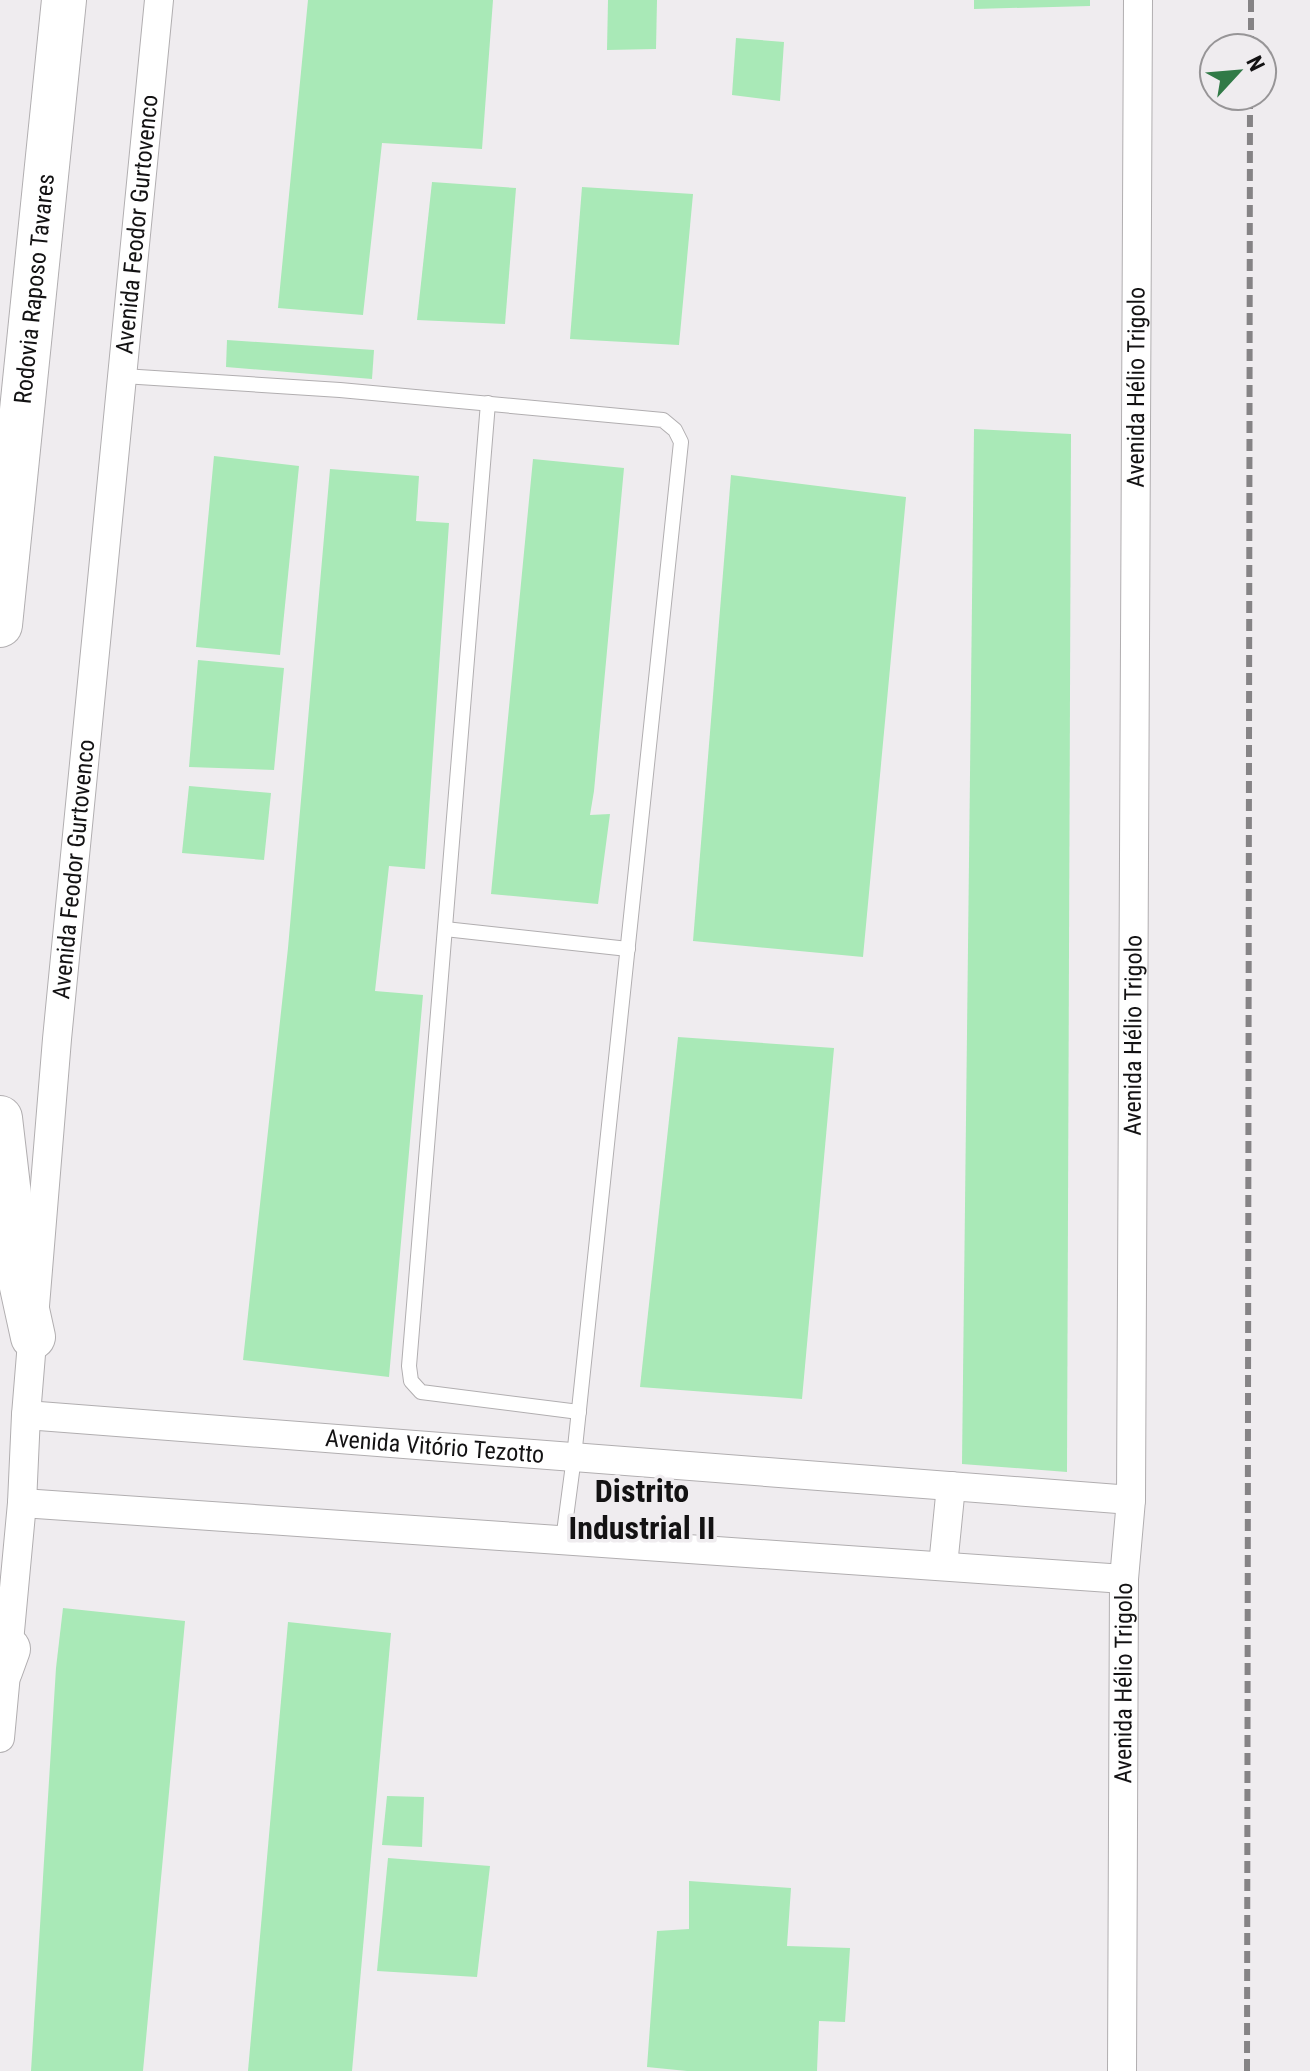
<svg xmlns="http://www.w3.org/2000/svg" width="1310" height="2071" viewBox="0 0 1310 2071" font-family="'Roboto Condensed',sans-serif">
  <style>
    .building { fill: #a9e9b7 }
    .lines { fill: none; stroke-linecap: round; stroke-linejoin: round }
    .lane-casing { stroke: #b1aeb0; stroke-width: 16 }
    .street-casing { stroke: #b1aeb0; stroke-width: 30 }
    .highway-casing { stroke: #b1aeb0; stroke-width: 46 }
    .lane { stroke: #fff; stroke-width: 14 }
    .street { stroke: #fff; stroke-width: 28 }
    .highway { stroke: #fff; stroke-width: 44 }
    .rail { stroke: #858385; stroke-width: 6; stroke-dasharray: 12 6; stroke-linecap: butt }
    .labels { text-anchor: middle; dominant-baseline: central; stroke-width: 7; stroke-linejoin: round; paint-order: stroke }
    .street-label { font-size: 24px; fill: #131213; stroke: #efecef }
    .district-label { font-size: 32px; font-weight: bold; fill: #131213; stroke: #efecef }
  </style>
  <rect width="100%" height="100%" fill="#efecef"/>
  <!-- building -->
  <g class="building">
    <polygon points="308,0 493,0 482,149 382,143 363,315 278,308"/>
    <polygon points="608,0 657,0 656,49 607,50"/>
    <polygon points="974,0 1090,0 1090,6 974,9"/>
    <polygon points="736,38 784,42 780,101 732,95"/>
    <polygon points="432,182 516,188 505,324 417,320"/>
    <polygon points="582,187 693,194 679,345 570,339"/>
    <polygon points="227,340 374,350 372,379 226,367"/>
    <polygon points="974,429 1071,434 1067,1472 962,1464"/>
    <polygon points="214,456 299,466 280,655 196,647"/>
    <polygon points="533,459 624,468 594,791 590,815 610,814 598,904 491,894"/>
    <polygon points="330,469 419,476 416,521 449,523 425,869 389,866 375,991 423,995 389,1377 243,1360 288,948"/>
    <polygon points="731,475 906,497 863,957 693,941"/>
    <polygon points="198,660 284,668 274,770 189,767"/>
    <polygon points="189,786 271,793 264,860 182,853"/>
    <polygon points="678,1037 834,1048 802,1399 640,1387"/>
    <polygon points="63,1608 185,1621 143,2071 31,2071 56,1668"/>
    <polygon points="288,1622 391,1633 352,2071 248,2071"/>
    <polygon points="387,1796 424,1797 422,1847 382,1845"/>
    <polygon points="388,1858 490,1866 477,1977 377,1971"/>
    <polygon points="689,1881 791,1888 787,1946 850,1948 845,2022 819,2021 817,2071 687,2071 647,2067 657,1931 689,1929"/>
  </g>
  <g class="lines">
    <!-- lane casing -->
    <g class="lane-casing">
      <g id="lane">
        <polyline points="123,376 340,390 663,420 675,430 681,442 574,1457 563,1540"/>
        <polyline points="488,403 409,1366 411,1381 421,1392 579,1412"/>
        <polyline points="445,929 628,949"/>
      </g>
    </g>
    <!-- street casing -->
    <g class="street-casing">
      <g id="street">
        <path id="s1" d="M26,1415L1131,1500"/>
        <polyline points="22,1503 1124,1579"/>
        <polyline points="943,1566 951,1486"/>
        <path id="s2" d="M0,1738L22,1503L26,1415L57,1039L159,0"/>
        <path id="s3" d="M1122,2071L1124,1579L1131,1500L1138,0"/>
      </g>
    </g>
    <!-- highway casing -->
    <g class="highway-casing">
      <g id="highway">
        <path id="s4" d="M0,625L64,0"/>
        <polyline points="0,1118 17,1264 33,1337"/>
        <polyline points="0,1671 8,1649"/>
      </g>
    </g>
    <!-- lane -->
    <use href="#lane" class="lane"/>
    <!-- street -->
    <use href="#street" class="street"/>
    <!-- highway -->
    <use href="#highway" class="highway"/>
    <!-- rail -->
    <g class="rail">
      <polyline points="1251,48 1251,0"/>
      <polyline points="1247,2071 1250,96"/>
    </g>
  </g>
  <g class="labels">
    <!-- street labels -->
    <g class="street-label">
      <text stroke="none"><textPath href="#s2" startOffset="1520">Avenida Feodor Gurtovenco</textPath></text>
      <text stroke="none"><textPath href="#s4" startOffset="338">Rodovia Raposo Tavares</textPath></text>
      <text stroke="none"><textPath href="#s3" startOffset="1684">Avenida Hélio Trigolo</textPath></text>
      <text stroke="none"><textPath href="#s2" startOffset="872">Avenida Feodor Gurtovenco</textPath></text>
      <text stroke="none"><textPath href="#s3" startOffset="1036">Avenida Hélio Trigolo</textPath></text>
      <text stroke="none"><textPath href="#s1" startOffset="410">Avenida Vitório Tezotto</textPath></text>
      <text stroke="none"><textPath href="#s3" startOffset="388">Avenida Hélio Trigolo</textPath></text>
    </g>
    <!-- district labels -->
    <g class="district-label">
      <text x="642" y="1491">Distrito<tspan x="642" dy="37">Industrial II</tspan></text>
    </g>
  </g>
  <!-- north arrow -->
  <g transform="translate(1238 72) rotate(64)"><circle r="38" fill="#efecef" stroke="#979597" stroke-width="2"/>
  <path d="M0-6L14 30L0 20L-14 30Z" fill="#317a47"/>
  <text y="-12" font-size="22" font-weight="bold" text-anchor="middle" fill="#131213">N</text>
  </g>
</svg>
